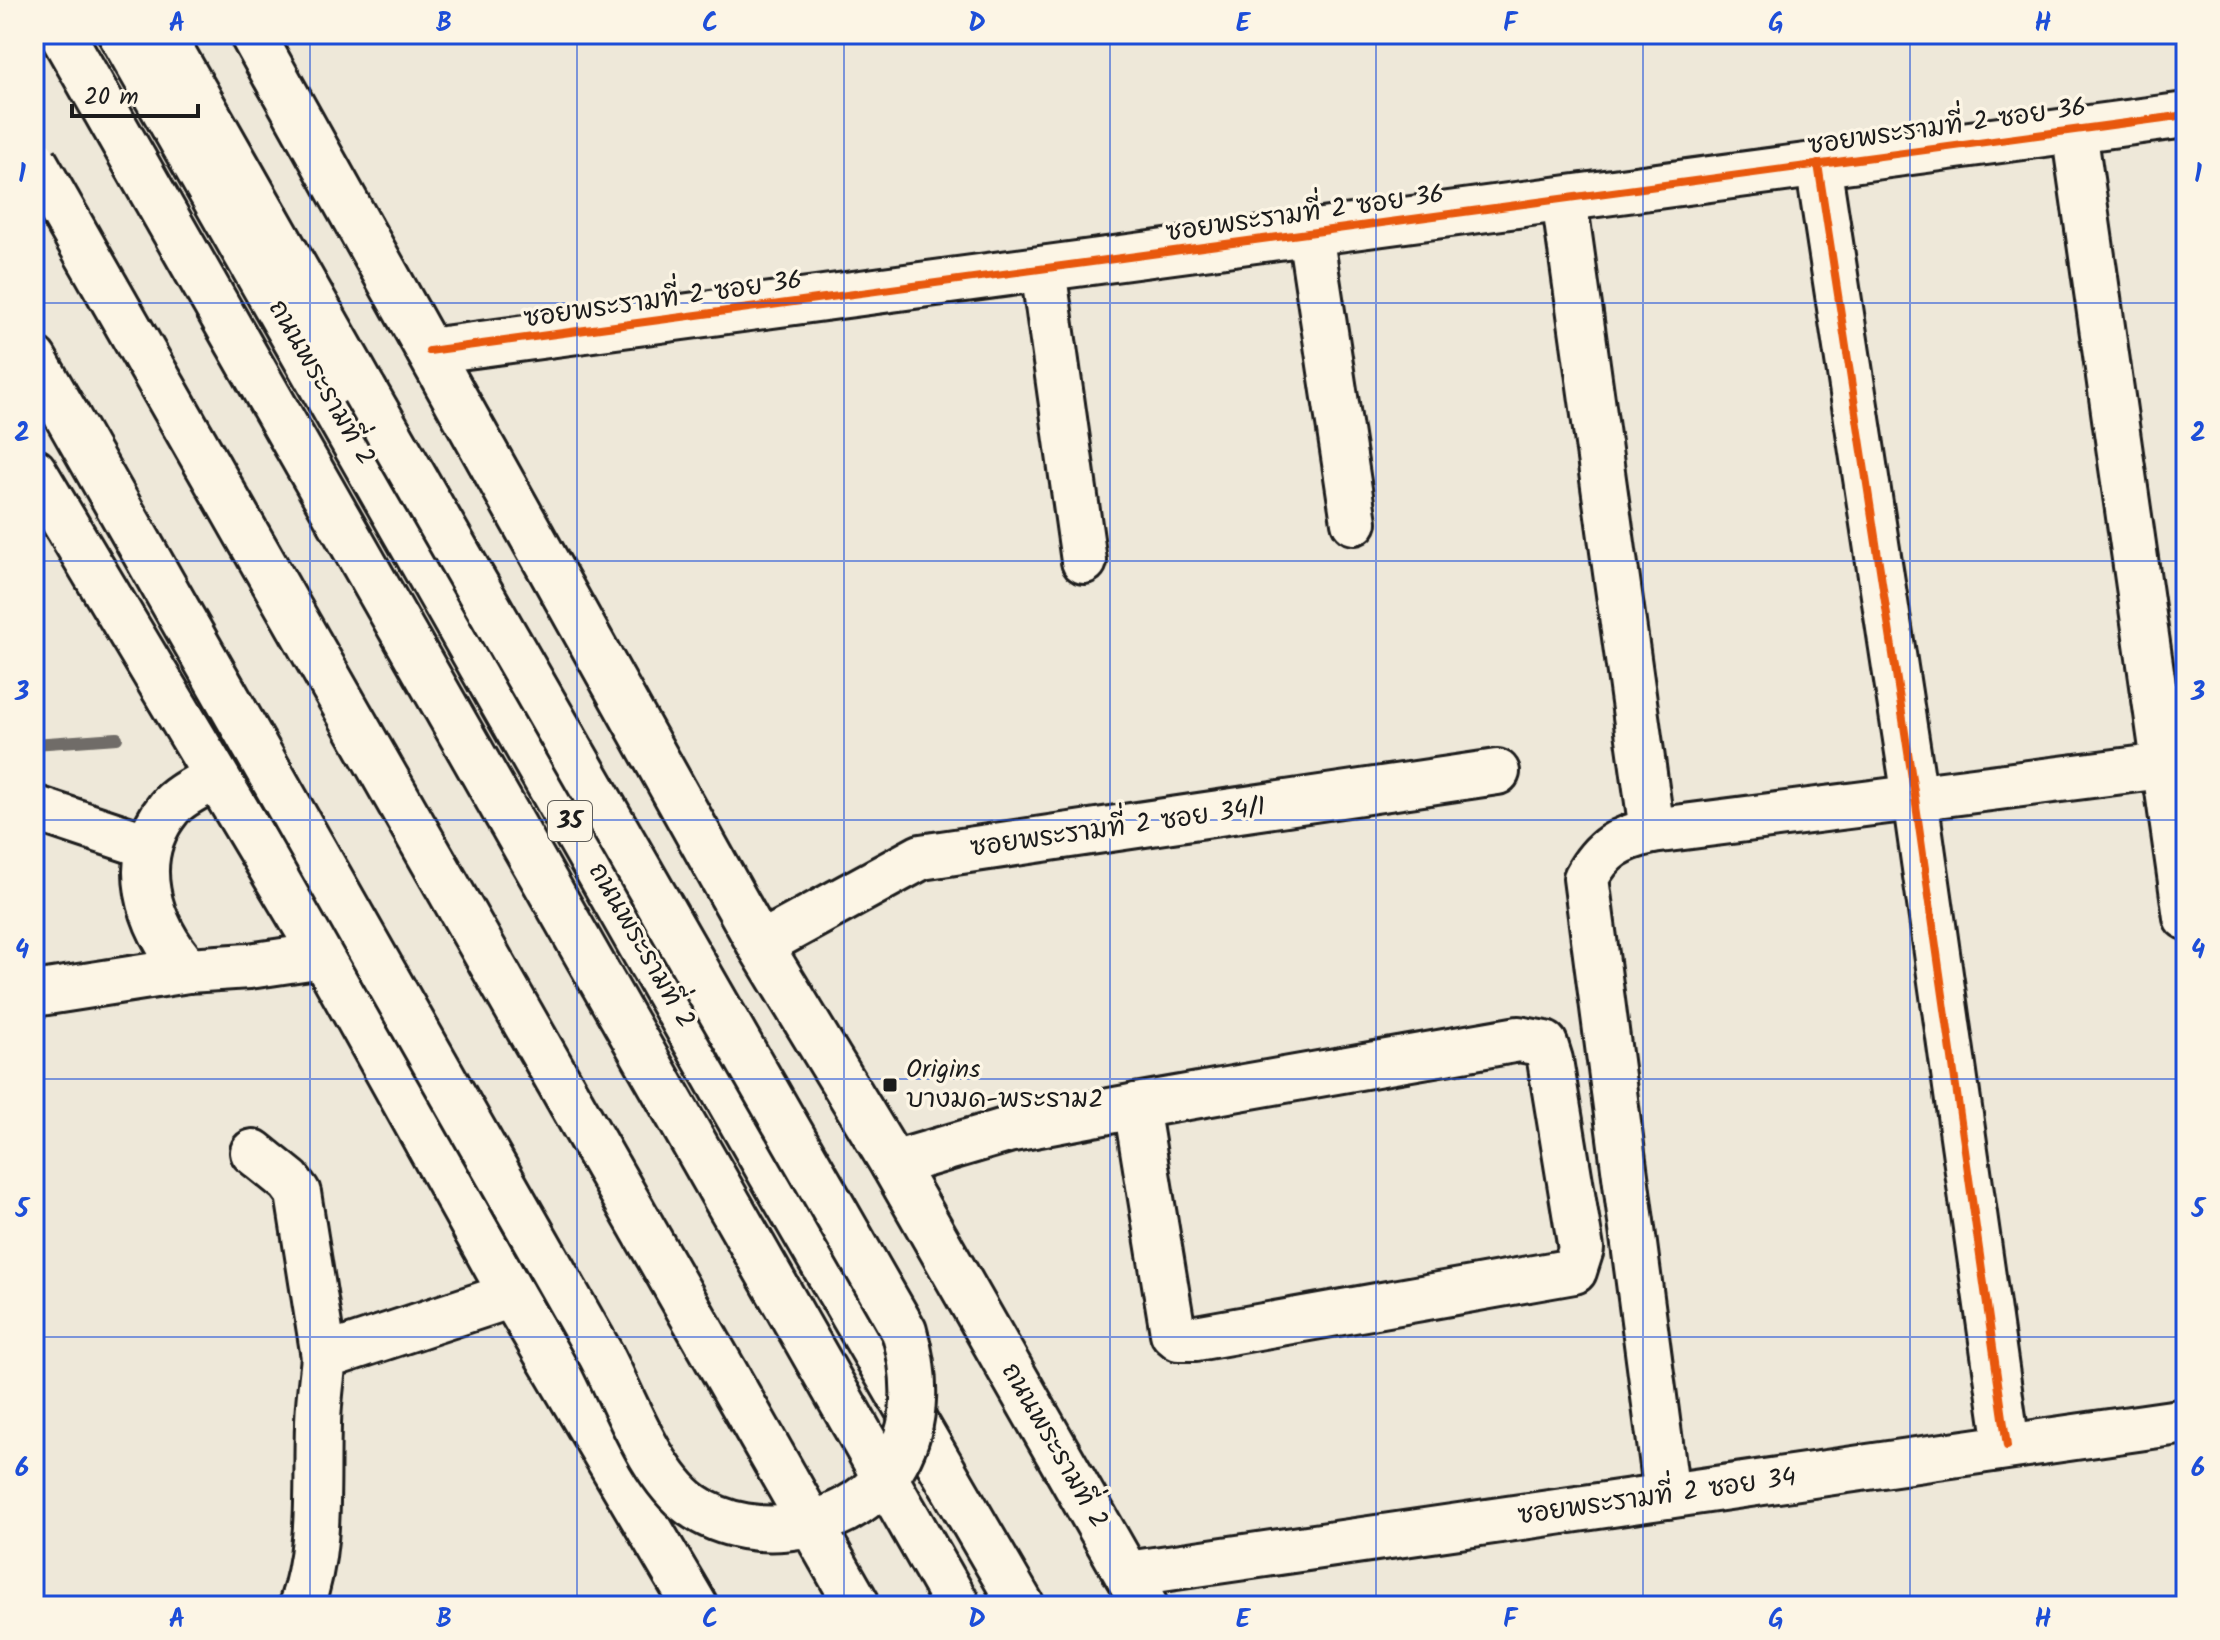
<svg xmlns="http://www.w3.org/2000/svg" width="2220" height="1640" viewBox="0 0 2220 1640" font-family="Kalam,'Playpen Sans Thai',sans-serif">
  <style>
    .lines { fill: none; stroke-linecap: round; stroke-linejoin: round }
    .stream { stroke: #6f6c67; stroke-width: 12 }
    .minor-casing { stroke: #1c1c1c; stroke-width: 50 }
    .major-casing { stroke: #1c1c1c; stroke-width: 50 }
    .highway-casing { stroke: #1c1c1c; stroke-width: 50 }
    .minor { stroke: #fcf5e5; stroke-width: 44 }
    .major { stroke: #fcf5e5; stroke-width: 44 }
    .highway { stroke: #fcf5e5; stroke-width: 44 }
    .major-bridge-casing { stroke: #1c1c1c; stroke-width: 50; stroke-linecap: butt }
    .highway-bridge-casing { stroke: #1c1c1c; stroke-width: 50; stroke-linecap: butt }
    .major-bridge { stroke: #fcf5e5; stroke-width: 44 }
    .highway-bridge { stroke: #fcf5e5; stroke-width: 44 }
    .cycleway-casing { stroke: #fcf5e5; stroke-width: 13 }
    .cycleway { stroke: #e8590c; stroke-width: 8 }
    .grid { fill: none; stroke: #1d4ed8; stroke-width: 2; stroke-opacity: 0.55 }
    .poi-dot { fill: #1c1c1c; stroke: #fcf5e5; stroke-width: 3 }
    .labels { text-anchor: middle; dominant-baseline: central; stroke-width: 7; stroke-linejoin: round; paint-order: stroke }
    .shield { fill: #fcf5e5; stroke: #5f5d58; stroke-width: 2 }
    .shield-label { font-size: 24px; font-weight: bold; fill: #1c1c1c }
    .street-label { font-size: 26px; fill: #1c1c1c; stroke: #fcf5e5 }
    .poi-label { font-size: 26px; fill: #1c1c1c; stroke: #fcf5e5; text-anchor: start }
    .neatline { fill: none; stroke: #1d4ed8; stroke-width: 3 }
    .grid-label { font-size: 26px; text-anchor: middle; font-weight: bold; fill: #1d4ed8 }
  </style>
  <rect width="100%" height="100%" fill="#eee8d9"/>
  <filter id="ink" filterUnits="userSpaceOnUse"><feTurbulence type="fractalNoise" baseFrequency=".0125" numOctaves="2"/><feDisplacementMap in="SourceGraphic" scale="16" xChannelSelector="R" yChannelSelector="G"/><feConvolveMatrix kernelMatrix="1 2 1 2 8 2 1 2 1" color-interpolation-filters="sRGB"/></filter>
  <g filter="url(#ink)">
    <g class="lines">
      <!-- stream -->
      <polyline class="stream" points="34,744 117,738"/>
      <!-- minor casing -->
      <g class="minor-casing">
        <g id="minor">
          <polyline points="2074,130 2186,917"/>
          <polyline points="1818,164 1915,798 2007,1446"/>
          <polyline points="1564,199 1652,831"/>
          <polyline points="1310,233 1354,522"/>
          <polyline points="1043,269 1084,561"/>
          <polyline points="429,351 2186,115"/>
          <path d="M215,777C201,786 179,795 169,808C127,859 148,926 188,970L249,966L323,955"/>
          <polyline points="34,808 148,846"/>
          <polyline points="760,945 921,857 1497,772"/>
          <polyline points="34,994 188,970"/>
          <polygon points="1519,1039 1545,1044 1550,1060 1581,1249 1574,1271 1196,1338 1179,1338 1173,1333 1136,1106"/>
          <polyline points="253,1152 289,1181 298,1193 324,1357"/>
          <polyline points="893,1164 1008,1130 1136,1106"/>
          <path d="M1667,1496L1586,878C1602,848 1620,838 1652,831L2186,763"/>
          <polyline points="1127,1574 2186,1421"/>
          <path d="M301,1606C322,1547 316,1486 318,1426C318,1403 322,1379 324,1357L512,1295"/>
        </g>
      </g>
      <!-- major casing -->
      <g class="major-casing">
        <g id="major">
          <polyline points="162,34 364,390"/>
          <polyline points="252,34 760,945 893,1164 1145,1606"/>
          <polyline points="34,359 67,416"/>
          <polyline points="34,471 323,955 512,1295 695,1606"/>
        </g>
      </g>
      <!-- highway casing -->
      <g class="highway-casing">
        <polyline id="highway" points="121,34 770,1172 1022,1606"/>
      </g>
      <!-- minor -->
      <use href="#minor" class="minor"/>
      <!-- major -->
      <use href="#major" class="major"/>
      <!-- highway -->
      <use href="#highway" class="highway"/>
      <!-- major-bridge casing -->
      <g class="major-bridge-casing">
        <path id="major-bridge" d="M67,416L601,1355C625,1401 651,1475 692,1505C754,1549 859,1529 896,1461C919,1421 916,1373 904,1331L364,390"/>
      </g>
      <!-- highway-bridge casing -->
      <g class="highway-bridge-casing">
        <g id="highway-bridge">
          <polyline points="62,34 958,1606"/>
          <polyline points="34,161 858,1606"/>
        </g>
      </g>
      <!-- major-bridge -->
      <use href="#major-bridge" class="major-bridge"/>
      <!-- highway-bridge -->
      <use href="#highway-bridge" class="highway-bridge"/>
      <!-- cycleway casing -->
      <g class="cycleway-casing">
        <g id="cycleway">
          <polyline points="1818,164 1915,798 2007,1446"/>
          <polyline points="429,351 2186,115"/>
        </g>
      </g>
      <!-- cycleway -->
      <use href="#cycleway" class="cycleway"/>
    </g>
  </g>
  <!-- grid -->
  <path class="grid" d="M310,34V1606M577,34V1606M844,34V1606M1110,34V1606M1376,34V1606M1643,34V1606M1910,34V1606M34,303H2186M34,561H2186M34,820H2186M34,1079H2186M34,1337H2186"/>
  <!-- markers -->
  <rect class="poi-dot" x="882" y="1077" width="16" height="16" rx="4"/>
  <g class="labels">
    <!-- shield labels -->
    <rect class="shield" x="548" y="801" width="44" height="40" rx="6"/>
    <g class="shield-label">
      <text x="570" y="821">35</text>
    </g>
    <!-- street labels -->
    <g class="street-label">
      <text transform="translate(1947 127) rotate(-8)">ซอยพระรามที่ 2 ซอย 36</text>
      <text transform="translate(1305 214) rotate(-8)">ซอยพระรามที่ 2 ซอย 36</text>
      <text transform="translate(663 300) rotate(-8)">ซอยพระรามที่ 2 ซอย 36</text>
      <text transform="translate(321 383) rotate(60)">ถนนพระรามที่ 2</text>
      <text transform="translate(1118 828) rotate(-8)">ซอยพระรามที่ 2 ซอย 34/1</text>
      <text transform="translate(641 946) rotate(60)">ถนนพระรามที่ 2</text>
      <text transform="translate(1054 1446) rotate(60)">ถนนพระรามที่ 2</text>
      <text transform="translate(1657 1497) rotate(-8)">ซอยพระรามที่ 2 ซอย 34</text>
    </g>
    <!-- poi labels -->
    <g class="poi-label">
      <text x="906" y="1070">Origins<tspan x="906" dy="30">บางมด-พระราม2</tspan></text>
    </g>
  </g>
  <!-- margin -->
  <rect width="2220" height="1640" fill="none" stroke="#fcf5e5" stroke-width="88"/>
  <!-- scale -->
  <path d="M72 104v12h126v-12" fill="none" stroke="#1c1c1c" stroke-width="4"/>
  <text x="84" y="104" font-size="24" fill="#1c1c1c" stroke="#fcf5e5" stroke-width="6" paint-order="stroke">20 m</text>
  <rect x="44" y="44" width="2132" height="1552" class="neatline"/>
  <g class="grid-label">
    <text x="177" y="31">A</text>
    <text x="444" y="31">B</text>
    <text x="710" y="31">C</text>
    <text x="977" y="31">D</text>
    <text x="1243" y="31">E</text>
    <text x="1510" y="31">F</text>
    <text x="1776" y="31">G</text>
    <text x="2043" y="31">H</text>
    <text x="22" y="182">1</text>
    <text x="2198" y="182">1</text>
    <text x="22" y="441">2</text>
    <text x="2198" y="441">2</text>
    <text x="22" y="700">3</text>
    <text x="2198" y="700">3</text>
    <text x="22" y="958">4</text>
    <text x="2198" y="958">4</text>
    <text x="22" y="1217">5</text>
    <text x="2198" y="1217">5</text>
    <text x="22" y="1476">6</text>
    <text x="2198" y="1476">6</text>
    <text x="177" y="1627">A</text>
    <text x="444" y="1627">B</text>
    <text x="710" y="1627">C</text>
    <text x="977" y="1627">D</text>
    <text x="1243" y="1627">E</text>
    <text x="1510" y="1627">F</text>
    <text x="1776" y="1627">G</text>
    <text x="2043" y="1627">H</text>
  </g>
</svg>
